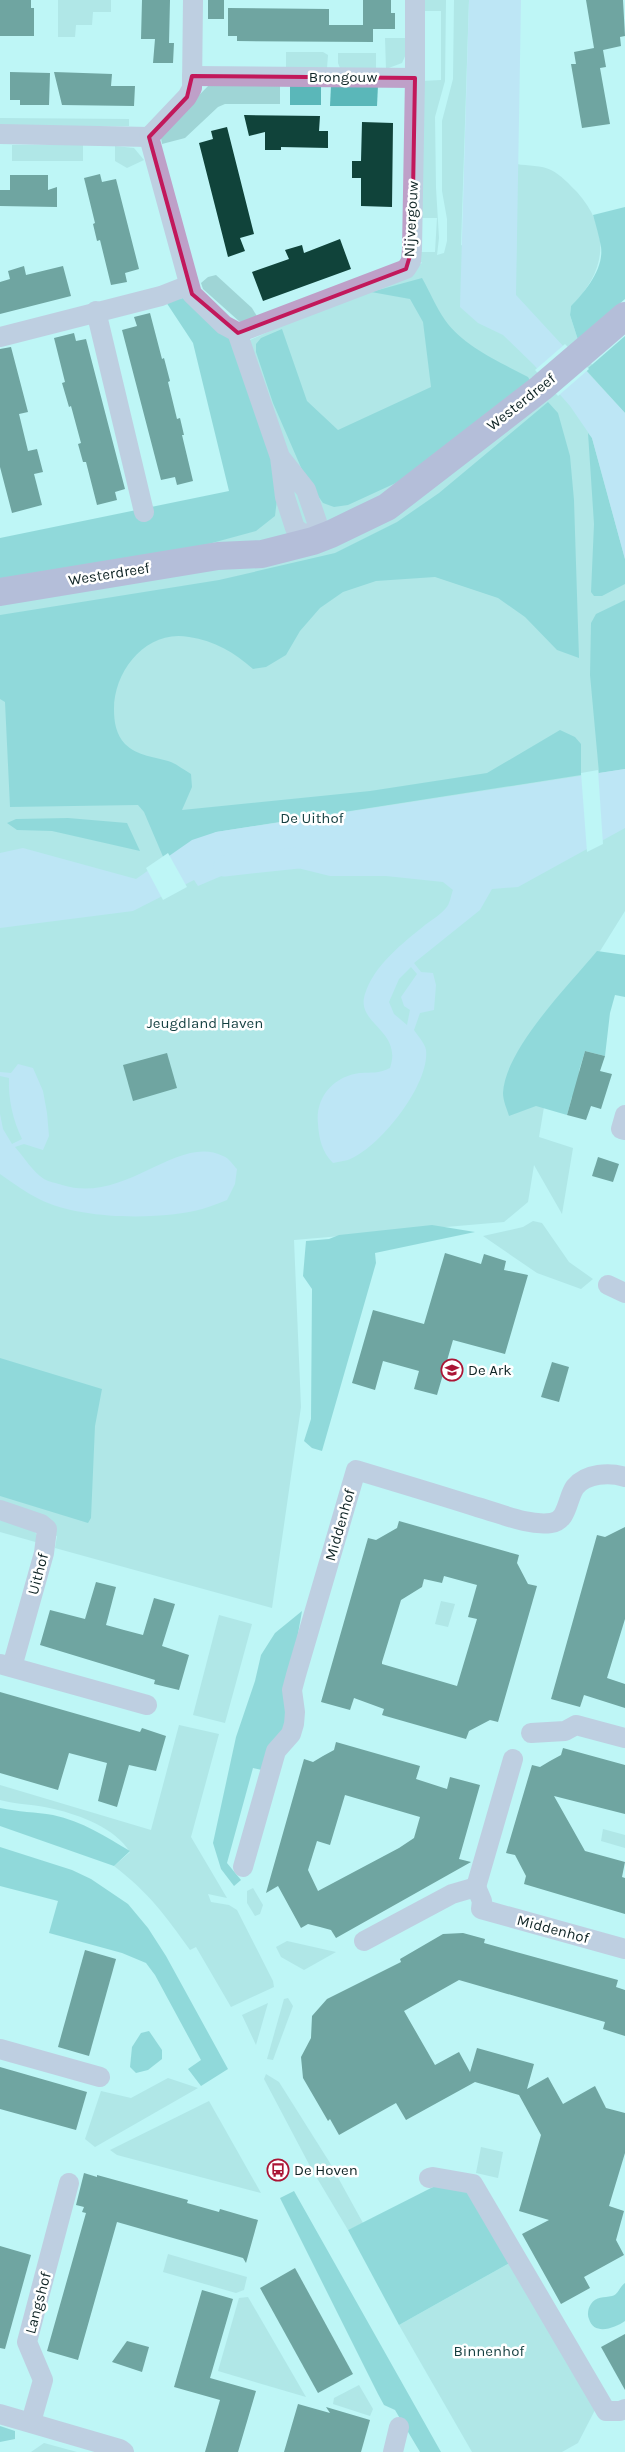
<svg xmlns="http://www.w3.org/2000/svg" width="625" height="2452" viewBox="0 0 625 2452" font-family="Karla,sans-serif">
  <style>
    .green { fill: #9fd5d6 }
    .forest { fill: #5ab7b9 }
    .water { fill: #bcd3f4; fill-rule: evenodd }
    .pier { fill: #bef5f6 }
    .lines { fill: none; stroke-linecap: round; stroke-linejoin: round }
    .canal { stroke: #bcd3f4; stroke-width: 21 }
    .building { fill: #10433a; fill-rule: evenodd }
    .street { stroke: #bea0c8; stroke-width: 20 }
    .secondary { stroke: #a87bb7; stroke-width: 28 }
    .marked { fill: none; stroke: #c2185b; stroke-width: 4; stroke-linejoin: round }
    .labels { text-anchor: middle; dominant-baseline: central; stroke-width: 5; stroke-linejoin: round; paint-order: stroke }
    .street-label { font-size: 15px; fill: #102526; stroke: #fff }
    .park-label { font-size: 15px; fill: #143f40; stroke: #fff }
    .poi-label { font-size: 15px; fill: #102526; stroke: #fff; text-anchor: start }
  </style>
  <rect width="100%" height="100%" fill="#bef5f6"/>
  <!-- green -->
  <g class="green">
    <polygon points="58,0 111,0 111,12 93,12 92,25 76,25 75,37 58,37"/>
    <path d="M422,0H446L445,81L435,117L436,188L439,238L437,255L444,253L447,241V219L442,191V121L453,79L454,0H469L461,245L516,266L517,164C527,166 542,165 551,170C561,175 569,184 577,192C611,230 607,272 571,306L570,315L578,340L575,343L625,406V911L559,1017L539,1137L573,1148L562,1214L534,1165L528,1202L504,1222L294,1240L301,1407L272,1608L55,1548L57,1536L0,1517V549L260,509L241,344L422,263L420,261L421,252H435L437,218H422V81L441,80V11H422Z"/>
    <polygon points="385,38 406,38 406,54 402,63 386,69"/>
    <polygon points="286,52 323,52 328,55 327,68 286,67"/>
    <polygon points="338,53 376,53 376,68 340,68 338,63"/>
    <polygon points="210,84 280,84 280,104 225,104 218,107 185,138 162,144 161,138 164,131"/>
    <polygon points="0,118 129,119 129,126 0,126"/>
    <rect x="12" y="145" width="71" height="16"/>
    <polygon points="115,146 134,148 144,160 127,168 115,161"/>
    <polygon points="216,275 252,308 258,318 240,322 203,289 201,283 208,277"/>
    <polygon points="533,1221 542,1223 569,1262 593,1279 581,1289 537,1273 483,1236 523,1227"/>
    <polygon points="0,1520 35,1531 39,1543 0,1532"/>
    <polygon points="441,1601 455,1604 448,1627 435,1624"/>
    <polygon points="219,1615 252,1624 225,1723 193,1715"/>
    <path d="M179,1725L219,1734L191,1837L227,1898L208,1894L211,1902L229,1905L237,1910L273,1981L274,1987L231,2007L196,1947L190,1950C165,1915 149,1893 114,1866L130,1852C115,1828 80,1815 54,1809C36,1804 17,1805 0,1800V1785L151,1830Z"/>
    <polygon points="603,1829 625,1835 625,1848 601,1841"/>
    <polygon points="253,1888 263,1905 260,1914 255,1916 247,1903 247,1891"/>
    <polygon points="287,1941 336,1952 304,1970 281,1957 276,1947"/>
    <polygon points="288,1998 293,2006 273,2060 267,2059 284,1999"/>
    <polygon points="268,2003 256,2045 242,2015"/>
    <polygon points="266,2074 279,2082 330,2163 363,2223 348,2230 311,2168 264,2079"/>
    <polygon points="168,2078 198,2088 95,2147 85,2139 101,2091 131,2098"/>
    <polygon points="209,2101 261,2193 117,2155 110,2150"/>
    <polygon points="481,2147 503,2152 498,2178 476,2173"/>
    <polygon points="168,2254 247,2277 244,2290 236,2293 163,2272"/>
    <polygon points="513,2261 596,2408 578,2443 562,2452 472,2452 399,2325"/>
    <polygon points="248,2297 306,2397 218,2371 239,2298"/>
    <polygon points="359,2385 373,2409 370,2416 333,2404 334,2398"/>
    <polygon points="44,2443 77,2452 31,2452"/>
  </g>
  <!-- forest -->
  <g class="forest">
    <rect x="290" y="85" width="31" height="20"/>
    <polygon points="331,85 378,85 377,106 330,106"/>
    <path d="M625,207V299L578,340L570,315L571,306C585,292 604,269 601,247C599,236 596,225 593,215Z"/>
    <path d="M422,278C430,292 436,307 445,320C464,347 500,362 528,377L532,384L398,482L348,505L334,507L323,503L306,479L273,403L256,352V344L261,338L282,329L307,401L338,430L431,387L423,322L410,299L371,292Z"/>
    <polygon points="183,298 232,338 263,420 278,491 275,516 256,531 190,549 0,582 0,538 229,491 193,343 166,302"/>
    <polygon points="625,336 625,413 586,370"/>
    <path d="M548,402L558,413L570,456L574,500L579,658L557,650L525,617L498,598L435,577L376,581L343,592L320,608L300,631L286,655L266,667L253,669C234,652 215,641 189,637C147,629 114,670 114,709C114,722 116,734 125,744C137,756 156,757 171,762C178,765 184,770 191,774L192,787L182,810L370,791L487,773L560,730L575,737L581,744V775L216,832L164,859L144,812L138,805L10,807L5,702L0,699V615L219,580L335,553L397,522L439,493Z"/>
    <polygon points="588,433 592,438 625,559 625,584 602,596 594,596 591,592 594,524"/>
    <polygon points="625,600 625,769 599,773 590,675 591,623 596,614"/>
    <polygon points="68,818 127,823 140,851 52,831 17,830 7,823 16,819"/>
    <path d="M597,951L625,955V997L615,995L610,1013L605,1056L585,1051L579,1071L578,1098L572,1097L567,1115L536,1106L509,1116C507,1109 503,1101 503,1093C505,1049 569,985 597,951Z"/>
    <polygon points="432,1225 475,1232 375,1253 376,1263 322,1451 312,1448 304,1441 311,1419 312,1289 303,1276 306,1241 329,1239 339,1235"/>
    <polygon points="0,1358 102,1389 95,1426 91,1518 88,1523 0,1496"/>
    <polygon points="302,1611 288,1691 284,1731 262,1770 253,1768 227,1863 241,1880 234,1886 221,1869 213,1843 236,1737 255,1681 261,1655 275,1633"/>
    <path d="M0,1808C18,1812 36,1812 53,1815C82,1821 106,1837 130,1851L114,1866L0,1826Z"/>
    <polygon points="0,1847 72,1870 91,1879 128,1904 148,1928 166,1956 228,2069 201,2086 188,2069 201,2060 155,1975 146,1963 122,1953 49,1933 58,1901 0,1886"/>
    <polygon points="149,2031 162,2050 162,2059 148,2070 136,2073 130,2067 132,2047 141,2033"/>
    <polygon points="470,2186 513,2261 399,2325 348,2230 433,2187"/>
    <polygon points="294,2191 441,2452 420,2452 395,2410 384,2405 378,2394 280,2198"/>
    <path d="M625,2283V2321C615,2328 594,2336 589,2319C587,2315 588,2308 591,2304C596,2296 604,2298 612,2296C618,2295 620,2286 625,2283Z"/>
    <polygon points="0,2426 15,2431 15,2439 0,2442"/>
  </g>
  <!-- water -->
  <g class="water">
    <polygon points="469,0 521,0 516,295 625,413 625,559 592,438 570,406 534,365 503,335 478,323 460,307"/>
    <path d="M625,769V828L518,887L492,889L480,910L414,963L421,972L433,973L436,985L434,1010L420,1013L414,1030C417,1035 425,1043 426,1050C430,1084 380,1148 348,1160C343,1161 338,1162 333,1163C322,1152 319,1139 318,1124C315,1097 334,1076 360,1073C373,1072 377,1074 390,1068C403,1030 355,1024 365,994C374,965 403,943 425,925C432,920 441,914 446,908C450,904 451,895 453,890L443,882L386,876H330L261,859L198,886L194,880L133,911L0,928V853L23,848L136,879L192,840L216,832ZM411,967L417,974L401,997L404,1006L410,1010L407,1025L394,1014L389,1002L399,979Z"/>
    <path d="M18,1064L33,1068L43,1091L47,1113L49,1136L43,1150L24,1144L15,1147C24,1157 33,1172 44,1179C49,1182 57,1183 62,1185C125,1205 178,1133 223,1156C229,1158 233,1165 237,1169L235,1184L227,1200C216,1204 205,1209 194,1211C152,1220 78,1219 39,1199C25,1192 13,1183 0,1174V1114L3,1129L12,1144L22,1139C13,1120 8,1099 9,1078L0,1076V1072L11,1073Z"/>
  </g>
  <!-- pier -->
  <g class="pier">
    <polygon points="565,344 589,369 558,396 535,370"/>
    <polygon points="598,770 603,844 587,852 581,773"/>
    <polygon points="168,853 187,887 163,900 146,868"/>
  </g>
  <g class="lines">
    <!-- canal -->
    <polyline class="canal" points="224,866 298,858"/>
  </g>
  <!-- building -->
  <g class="building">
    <polygon points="0,0 31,0 31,8 34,8 34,36 0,36"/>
    <polygon points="142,0 170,0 169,43 174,43 173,63 153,63 155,39 141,39"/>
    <rect x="208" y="0" width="16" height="19"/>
    <polygon points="363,0 391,0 391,13 395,13 395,29 373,29 373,42 237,41 237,36 228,36 228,8 329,9 329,25 363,25"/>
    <polygon points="586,0 623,0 625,36 620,37 621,46 603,50 606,67 600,68 610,124 582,128 571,64 576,64 574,52 594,48"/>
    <polygon points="10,72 50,73 49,105 20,105 20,100 10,100"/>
    <polygon points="54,72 112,74 111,86 135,86 134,106 62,105"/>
    <polygon points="244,115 320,116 319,131 328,131 328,148 281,147 281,150 265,150 265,132 249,136"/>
    <polygon points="362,122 393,123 392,207 361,206 361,178 352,178 352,161 361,161"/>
    <polygon points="227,127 254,234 240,238 245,251 228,257 199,143 213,139 211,131"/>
    <polygon points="100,174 102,182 116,179 139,269 125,273 127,282 111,285 100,240 97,241 93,224 95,223 84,178"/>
    <polygon points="10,175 48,175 48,190 57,187 57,207 0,206 0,190 10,190"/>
    <polygon points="340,239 351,269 263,301 252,272 289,259 285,250 302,245 304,253"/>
    <polygon points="24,266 26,275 63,266 71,296 0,314 0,282 10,279 8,271"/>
    <polygon points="150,313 162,359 164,358 170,381 168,382 177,419 180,418 184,435 182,435 193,481 177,485 175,477 161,480 122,330 137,326 134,317"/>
    <polygon points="74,333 76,341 86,339 125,489 115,492 117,500 97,505 86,462 83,462 78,444 81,443 71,406 69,407 62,383 65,382 54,338"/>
    <polygon points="11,347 28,412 19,414 28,451 37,449 43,472 34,474 42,505 12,513 0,467 0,349"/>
    <polygon points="585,1051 605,1056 600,1071 612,1074 601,1109 591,1106 586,1120 567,1115"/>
    <polygon points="167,1053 177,1088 133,1101 123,1065"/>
    <polygon points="598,1157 619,1164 613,1182 592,1176"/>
    <polygon points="445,1253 481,1264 484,1254 506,1261 504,1270 528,1275 505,1354 453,1340 437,1395 414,1389 419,1371 383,1361 375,1390 352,1383 373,1310 424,1324"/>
    <polygon points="552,1362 569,1367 559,1402 541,1397"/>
    <path d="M399,1521L519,1555L517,1563L528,1584L537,1586L498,1722L490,1720L469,1731L466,1739L382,1715L384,1709L354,1698L350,1710L321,1702L368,1538L376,1540L397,1528ZM444,1576L477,1585L468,1617L477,1619L457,1686L382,1664V1662L401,1600L422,1587L424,1579L442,1583Z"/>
    <polygon points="625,1527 625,1619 607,1678 625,1684 625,1708 584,1695 580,1707 551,1699 597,1535 605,1537"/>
    <polygon points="96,1582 116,1587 106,1625 124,1630 143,1635 154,1598 175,1604 162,1646 189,1655 179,1690 154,1684 155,1680 40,1645 50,1610 85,1619"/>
    <polygon points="0,1692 140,1732 142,1728 166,1736 156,1771 129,1765 117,1807 98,1801 107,1763 69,1753 58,1790 0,1773"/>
    <path d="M336,1742L420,1766L416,1779L447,1789L450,1777L480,1785L459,1859L471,1862L336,1938L331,1930L320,1927L308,1924L301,1928L278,1886L266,1893L304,1759L313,1762L323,1756L334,1750ZM345,1795L420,1817L414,1838L399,1848L318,1891L308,1870L317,1841L330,1845Z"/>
    <polygon points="563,1748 625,1765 625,1814 554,1796 585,1851 625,1862 622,1877 625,1878 625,1914 524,1884 526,1876 515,1855 506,1853 532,1765 540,1767 550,1761 561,1755"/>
    <polygon points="463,1933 485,1939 484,1943 618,1980 616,1987 625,1990 625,2036 603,2029 605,2022 459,1980 404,2011 435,2065 459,2052 470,2072 477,2048 534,2064 527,2089 548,2077 563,2104 595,2086 606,2108 625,2113 625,2153 609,2206 624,2211 616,2240 624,2255 584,2277 590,2288 561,2304 522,2234 549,2220 519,2211 541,2135 519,2095 475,2082 406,2120 396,2103 339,2135 330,2119 328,2121 303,2078 301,2057 311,2038 312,2016 327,1999 401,1962 400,1959 443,1934"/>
    <polygon points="85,1950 116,1959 89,2056 58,2047"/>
    <polygon points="0,2067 87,2092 76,2130 0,2109"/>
    <polygon points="84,2173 97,2177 97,2175 188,2200 187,2203 219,2212 220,2209 258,2220 246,2263 243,2258 117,2222 78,2360 47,2351 86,2213 82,2212 84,2207 76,2205"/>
    <polygon points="0,2246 31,2255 5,2349 0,2348"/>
    <polygon points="295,2268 353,2374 318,2393 260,2288"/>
    <polygon points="202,2290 233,2299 210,2378 256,2391 238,2452 205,2452 220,2400 174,2387"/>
    <polygon points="625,2334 625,2390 601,2347"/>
    <polygon points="127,2341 149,2347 142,2372 112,2362"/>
    <polygon points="298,2404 330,2413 326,2407 370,2420 361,2452 284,2452"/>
  </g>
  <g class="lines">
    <!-- street -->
    <g class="street">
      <polyline points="192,76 415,78 415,0"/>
      <polyline points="0,134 149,137 187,97 192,88 193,0"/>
      <polyline points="149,137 192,294 224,325 237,332 280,457 285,497 295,528 313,541 317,522 306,490 280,457"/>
      <polyline points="96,311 144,512"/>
      <polyline points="238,333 406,269 411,261 412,249 415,78"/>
      <polyline points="0,337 161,296 189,285"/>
      <polyline points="625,1115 621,1129 625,1130"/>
      <polyline points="608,1285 625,1293"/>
      <polyline points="0,1510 41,1524 47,1529 44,1553 12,1667"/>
      <polyline points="0,1664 147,1705"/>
      <polyline points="531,1733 565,1731 576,1725 625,1738"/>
      <path d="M243,1867L276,1751L291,1734L294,1724L295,1712L292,1690L296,1675L356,1470C396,1482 436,1494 477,1507C500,1513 527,1526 551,1523C568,1521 567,1498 575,1487C586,1473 610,1472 625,1477"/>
      <polyline points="476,1887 513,1759"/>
      <polyline points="364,1941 452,1894 476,1887 482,1901 481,1909 625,1949"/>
      <polyline points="0,2049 100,2077"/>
      <polyline points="429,2178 433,2177 473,2184 606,2411 620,2411 625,2409"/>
      <polyline points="0,2414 120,2449 124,2452"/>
      <polyline points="31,2422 43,2380 27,2342 69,2183"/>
      <polyline points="393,2452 399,2427"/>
    </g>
    <!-- secondary -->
    <polyline class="secondary" points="0,592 218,556 262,554 313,541 331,534 387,507 541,388 625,316"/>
  </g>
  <!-- marked area -->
  <path d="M0 0H625V2452H0ZM192,76L415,78L412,249L406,269L238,333L192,294L149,137L187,97Z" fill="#bef5f6" fill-opacity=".55" fill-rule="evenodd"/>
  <path class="marked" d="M192,76L415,78L412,249L406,269L238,333L192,294L149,137L187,97Z"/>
  <!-- icons -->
  <defs>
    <g id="school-ring" transform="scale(1.125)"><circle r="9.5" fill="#fff" stroke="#ab1535" stroke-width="1.5"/><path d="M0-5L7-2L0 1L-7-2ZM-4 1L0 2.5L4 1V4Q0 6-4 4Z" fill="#ab1535"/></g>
    <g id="bus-ring" transform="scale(1.125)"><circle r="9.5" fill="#fff" stroke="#ab1535" stroke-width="1.5"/><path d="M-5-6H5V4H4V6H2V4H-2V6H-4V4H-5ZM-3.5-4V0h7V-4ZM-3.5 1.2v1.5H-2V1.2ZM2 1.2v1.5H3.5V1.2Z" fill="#ab1535"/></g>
  </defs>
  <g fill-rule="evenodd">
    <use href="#school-ring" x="452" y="1370"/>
    <use href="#bus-ring" x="278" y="2170"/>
  </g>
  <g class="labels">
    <!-- street labels -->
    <g class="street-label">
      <text x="343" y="77">Brongouw</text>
      <text transform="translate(411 219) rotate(-87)">Nijvergouw</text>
      <text transform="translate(521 402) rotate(-38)">Westerdreef</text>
      <text transform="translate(109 574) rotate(-9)">Westerdreef</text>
      <text transform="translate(340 1525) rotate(-74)">Middenhof</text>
      <text transform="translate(38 1574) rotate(-75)">Uithof</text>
      <text transform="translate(553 1929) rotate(15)">Middenhof</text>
      <text transform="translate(38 2303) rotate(-75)">Langshof</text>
    </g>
    <!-- park labels -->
    <g class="park-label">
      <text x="312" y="818">De Uithof</text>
      <text x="205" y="1023">Jeugdland Haven</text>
      <text x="489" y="2351">Binnenhof</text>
    </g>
    <!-- poi labels -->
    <g class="poi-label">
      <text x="468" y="1370">De Ark</text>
      <text x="294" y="2170">De Hoven</text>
    </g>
  </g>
</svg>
